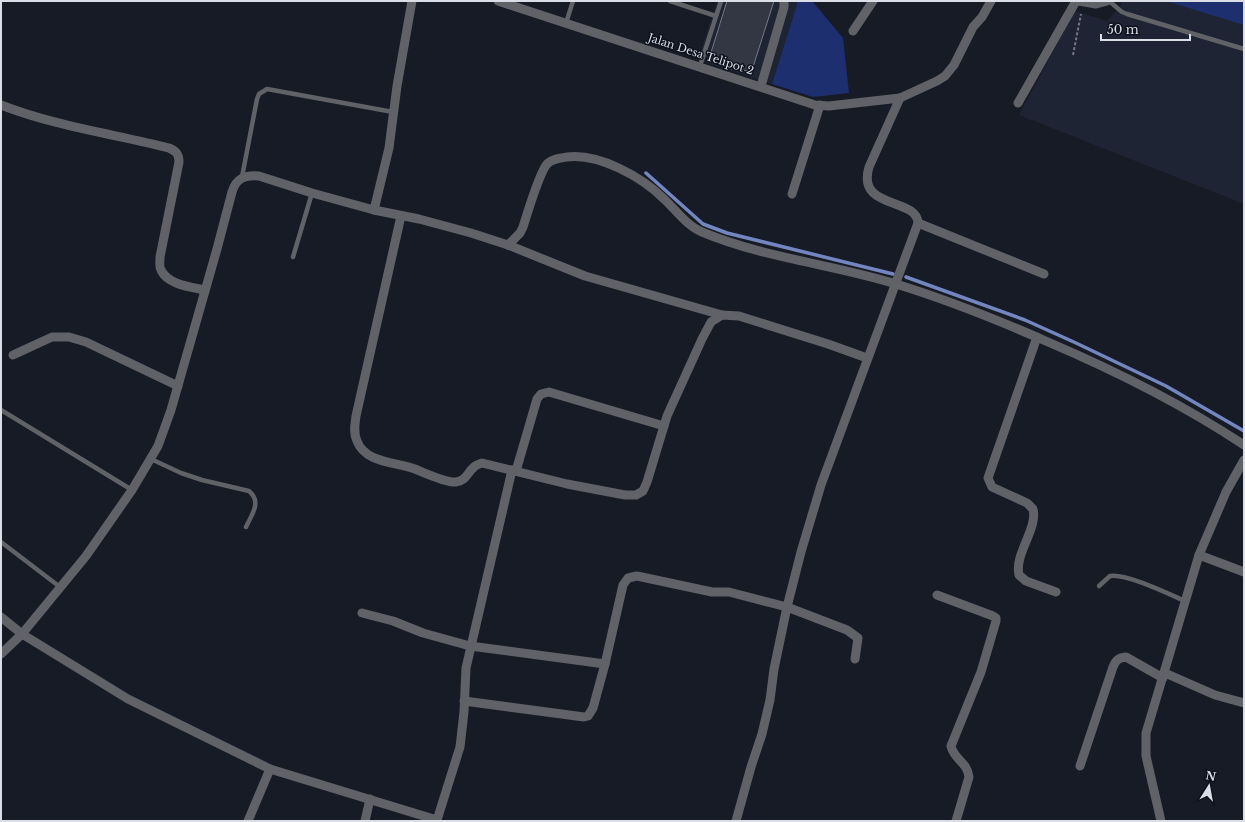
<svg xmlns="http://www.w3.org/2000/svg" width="1245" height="822" viewBox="0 0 1245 822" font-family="'Libre Baskerville',serif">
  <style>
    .built { fill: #1e2434 }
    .green { fill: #1d2f6e }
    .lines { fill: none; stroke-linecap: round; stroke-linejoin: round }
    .stream { stroke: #7486bf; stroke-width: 3.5 }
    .building { fill: #323743; stroke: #757a88 }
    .path { stroke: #757882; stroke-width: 2; stroke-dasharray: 3 2; stroke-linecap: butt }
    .service { stroke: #606268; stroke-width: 4.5 }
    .minor { stroke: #606268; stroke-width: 9 }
    .labels { text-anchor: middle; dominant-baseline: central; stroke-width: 3; stroke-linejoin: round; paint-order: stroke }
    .street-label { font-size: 11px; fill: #dbdee6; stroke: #0e121d }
  </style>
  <rect width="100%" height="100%" fill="#171b26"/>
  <!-- built -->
  <g class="built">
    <polygon points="717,1 798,1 772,84 698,60"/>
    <polygon points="1121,1 1244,1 1244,204 1019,115 1075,11 1107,21 1121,6"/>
  </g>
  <!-- green -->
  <g class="green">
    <polygon points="798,1 812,1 843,38 849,93 813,97 772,84"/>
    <polygon points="1166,1 1244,1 1244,25"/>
  </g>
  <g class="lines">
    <!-- stream -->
    <g class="stream">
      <polyline points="646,173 703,224 727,233 893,274"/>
      <polyline points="906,277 1025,320 1076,343 1166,386 1244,431"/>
    </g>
  </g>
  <!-- building -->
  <polygon class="building" points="727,1 774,1 753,67 746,71 709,59"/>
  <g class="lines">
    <!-- path -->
    <polyline class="path" points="1073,55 1081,14"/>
    <!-- service -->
    <g class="service">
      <polyline points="670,1 716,16"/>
      <polyline points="1109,1 1122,12 1127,14 1244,49"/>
      <polyline points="566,23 573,1"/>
      <polyline points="700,66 721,1"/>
      <polyline points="242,177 257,99 259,94 267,89 393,112"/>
      <polyline points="293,257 312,193"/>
      <polyline points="1,410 132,490"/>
      <path d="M151,459L181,473L202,480L249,491C262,502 252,514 246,527"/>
      <polyline points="1,542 60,587"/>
      <path d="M1099,586L1110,576C1126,573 1169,594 1185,601"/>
    </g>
    <!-- minor -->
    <g class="minor">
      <polyline points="498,1 815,105 829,106 900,98 937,81 945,76 954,65 973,27 982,17 991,1"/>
      <polyline points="1079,1 1096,4 1107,1"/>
      <polyline points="853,31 873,1"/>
      <polyline points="761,86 784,7 784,1"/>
      <polyline points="1018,103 1076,1"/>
      <path d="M1,105C55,126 113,134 169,148C176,151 179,154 179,162L160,257C160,262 159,267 161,270C168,285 191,287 205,290"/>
      <polyline points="792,194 820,105"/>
      <polyline points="374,210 389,148 397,86 412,1"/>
      <path d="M401,216L356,416C355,424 353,433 357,441C365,463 396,462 415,469C425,473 446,483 456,482C466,481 467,473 474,467C476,465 479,464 482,463L567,484L625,495H636L643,491L647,482L667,416L702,339L711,322L722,315L739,316L828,344L867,358"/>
      <polyline points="918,223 1044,274"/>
      <path d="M508,245L520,233L523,227C527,214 540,172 547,164C552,159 560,158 567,157C599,153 642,177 664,199C676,210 687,226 702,232C764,258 832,264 896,284C948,300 998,320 1048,342C1116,371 1182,404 1244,445"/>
      <path d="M1037,337L988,478L992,487L1027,503L1033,509C1038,529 1014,554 1019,575L1026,581L1056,592"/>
      <polyline points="13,355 52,337 69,337 86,342 178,386"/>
      <polyline points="516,471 537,399 541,394 549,392 664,426"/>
      <polyline points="1199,555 1244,572"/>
      <path d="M937,595L993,616L996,618V621L981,672L951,746C954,760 967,761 969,777L956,821"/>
      <polyline points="362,613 393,621 423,633 470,646 605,664 623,585 628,578 637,576 712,592 729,592 787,607 847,630 858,638 855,659"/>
      <path d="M1,617L22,634L86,556L132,490L158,446L171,410L217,249L232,192C236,178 245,175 259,176L312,193L374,210L419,219L471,233L508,245L585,276L722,315"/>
      <polyline points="1,654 22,634 128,699 270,769 437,820 460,747 464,712 466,668 512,470"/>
      <polyline points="1165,673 1215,695 1244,703"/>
      <polyline points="464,701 584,717 588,716 593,708 605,664"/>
      <path d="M1080,766L1113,667C1116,660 1118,658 1126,657L1163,678"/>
      <polyline points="248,821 270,769"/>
      <polyline points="365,821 370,799"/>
      <path d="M736,821L751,767L762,734L770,700L774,669L787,607L801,552L821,485L918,223C917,197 856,210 869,167L900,98"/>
      <polyline points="1161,821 1146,756 1146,733 1199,555 1226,492 1244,460"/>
    </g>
  </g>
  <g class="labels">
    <!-- street labels -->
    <g class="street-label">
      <text transform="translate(701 54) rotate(18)">Jalan Desa Telipot 2</text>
    </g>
  </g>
  <!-- border -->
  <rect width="1245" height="822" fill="none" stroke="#dbdee6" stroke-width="4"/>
  <!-- north arrow -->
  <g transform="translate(1209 786) rotate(11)" stroke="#0e121d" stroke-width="3" paint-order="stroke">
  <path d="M0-3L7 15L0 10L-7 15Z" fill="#dbdee6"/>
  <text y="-6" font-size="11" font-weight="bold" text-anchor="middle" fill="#dbdee6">N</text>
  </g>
  <!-- scale -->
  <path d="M1101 34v6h89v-6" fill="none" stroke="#dbdee6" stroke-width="2"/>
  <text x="1107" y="34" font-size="12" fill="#dbdee6" stroke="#0e121d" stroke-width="3" paint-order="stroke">50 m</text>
</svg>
